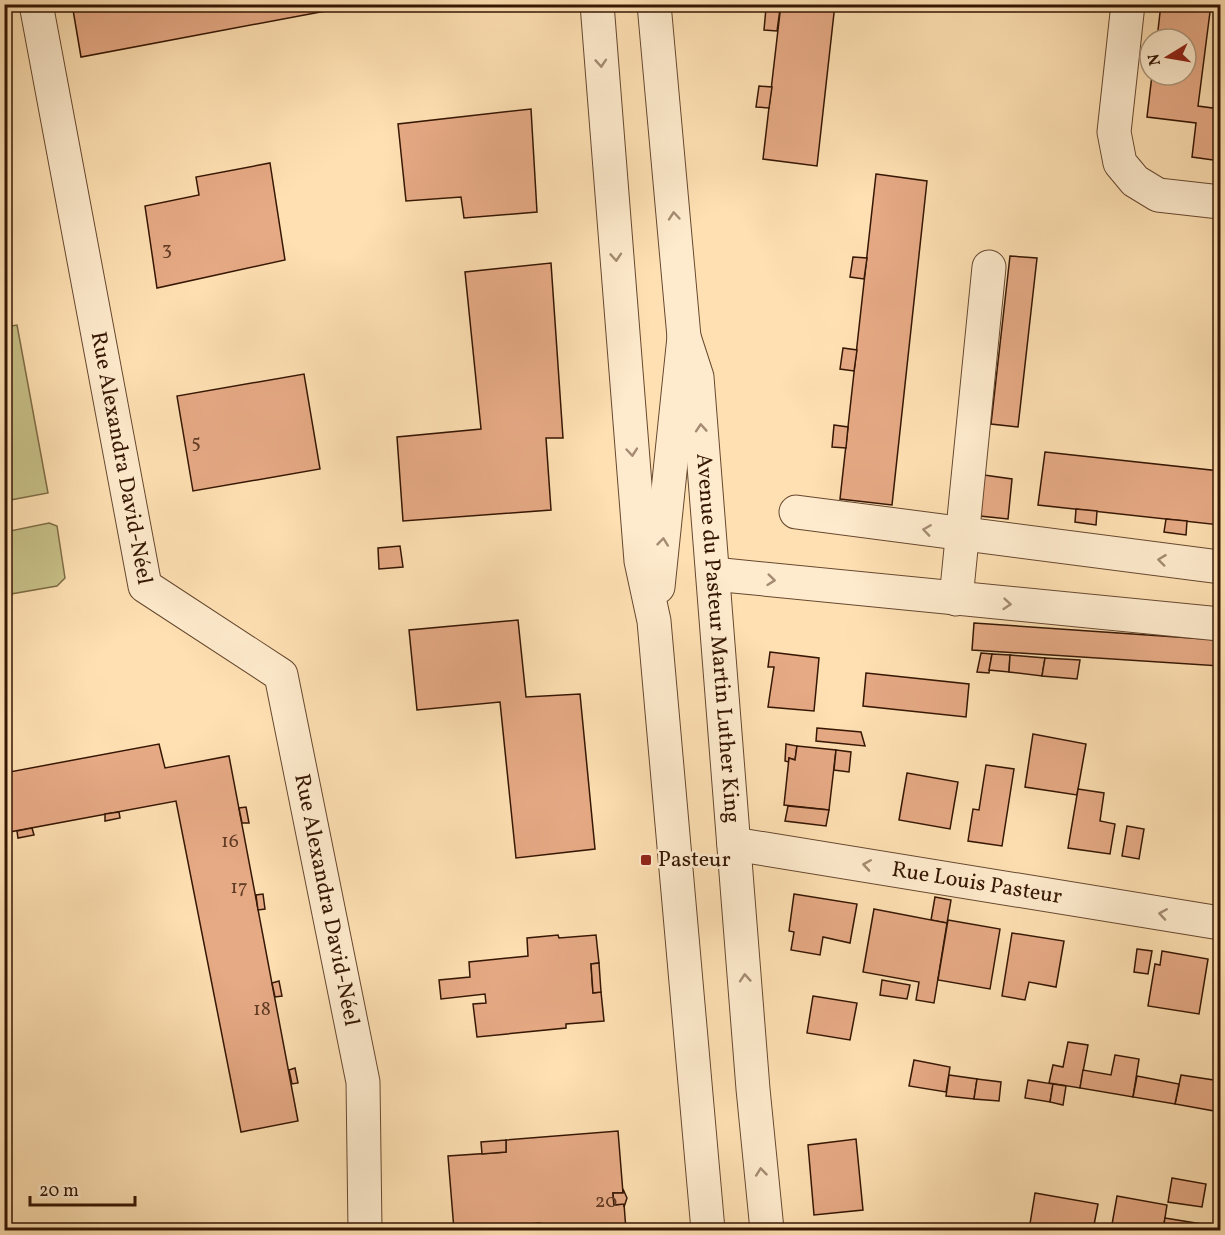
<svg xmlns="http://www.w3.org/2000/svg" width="1225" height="1235" viewBox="0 0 1225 1235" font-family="Vollkorn,serif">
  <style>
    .green { fill: #c7c087; stroke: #7e6b45; stroke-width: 1.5 }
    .building { fill: #e6aa85; stroke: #351603; stroke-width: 1.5 }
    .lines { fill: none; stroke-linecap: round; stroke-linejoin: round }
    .minor-casing { stroke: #67482f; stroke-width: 35 }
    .tertiary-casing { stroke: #67482f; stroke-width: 35 }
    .minor { stroke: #feebcd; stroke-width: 33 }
    .tertiary { stroke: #feebcd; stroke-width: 33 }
    .oneway { stroke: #a48b72 }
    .poi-dot { fill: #8f2418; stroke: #feebcd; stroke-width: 2 }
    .labels { text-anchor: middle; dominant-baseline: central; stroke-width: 5; stroke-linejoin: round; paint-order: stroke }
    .number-label { font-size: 20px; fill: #613b24 }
    .street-label { font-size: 22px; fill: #351603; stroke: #feebcd }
    .poi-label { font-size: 22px; fill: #351603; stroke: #feebcd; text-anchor: start }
  </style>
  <rect width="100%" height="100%" fill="#fee0b2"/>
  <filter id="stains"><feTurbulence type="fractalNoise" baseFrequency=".00333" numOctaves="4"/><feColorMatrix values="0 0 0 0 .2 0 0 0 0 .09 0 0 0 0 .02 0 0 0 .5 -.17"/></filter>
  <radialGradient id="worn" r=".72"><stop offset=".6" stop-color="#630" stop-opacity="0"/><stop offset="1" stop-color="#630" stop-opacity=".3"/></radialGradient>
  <!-- green -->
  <g class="green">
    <polygon points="17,325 48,493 5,501 5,327"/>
    <polygon points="49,523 57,526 65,578 57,586 5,595 5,532"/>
  </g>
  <!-- building -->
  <g class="building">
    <polygon points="72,4 363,4 81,57"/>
    <polygon points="781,4 835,4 817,166 763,159"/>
    <polygon points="1161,4 1211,4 1198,106 1220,109 1220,161 1192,157 1196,123 1147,117 1152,75 1186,75 1186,39 1157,39"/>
    <polygon points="766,8 780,9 777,31 764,30"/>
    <polygon points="759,86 772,87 769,108 756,107"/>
    <polygon points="531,109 537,212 464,218 461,197 406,201 398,124"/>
    <polygon points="270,163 285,260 157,288 145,206 199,195 196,177"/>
    <polygon points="876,174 927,181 892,505 840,499"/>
    <polygon points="1010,256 1037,258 1018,427 991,424"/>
    <polygon points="853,257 867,258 864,279 850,277"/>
    <polygon points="551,263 563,438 546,438 551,510 403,521 397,437 481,429 465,272"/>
    <polygon points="843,348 857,350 854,371 840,369"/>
    <polygon points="304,374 320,469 193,491 177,396"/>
    <polygon points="834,425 848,427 846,448 832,447"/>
    <polygon points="1045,452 1220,471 1220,525 1038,505"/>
    <polygon points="984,475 1012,479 1008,519 980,516"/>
    <polygon points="1076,509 1097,511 1096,525 1075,522"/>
    <polygon points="1166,519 1187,521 1186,535 1164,532"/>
    <polygon points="400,546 403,567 379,569 378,548"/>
    <polygon points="518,620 526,697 580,694 595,849 516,858 500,702 417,710 409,630"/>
    <polygon points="974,623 1220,640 1220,666 972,650"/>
    <polygon points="770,652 819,658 814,711 768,707 774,667 768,667"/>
    <polygon points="981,653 992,654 989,673 977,672"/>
    <polygon points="992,654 1010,655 1009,672 989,670"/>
    <polygon points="1010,655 1045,658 1042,676 1009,672"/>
    <polygon points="1045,658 1080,660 1077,679 1042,676"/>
    <polygon points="866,673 969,684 966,717 863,706"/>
    <polygon points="817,728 861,732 865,746 816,741"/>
    <polygon points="1033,734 1086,744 1077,795 1025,787"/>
    <polygon points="159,744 165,768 229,756 298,1121 241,1132 176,801 4,833 4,773"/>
    <polygon points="786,744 797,746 795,760 789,758 789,762 785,761"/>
    <polygon points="797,746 836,750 829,810 784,805 789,758 795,760"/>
    <polygon points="836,750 851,752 849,772 834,770"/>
    <polygon points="986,765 1014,769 1002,846 968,841 973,809 979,810"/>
    <polygon points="907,773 958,782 950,829 899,820"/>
    <polygon points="1078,789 1104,793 1100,821 1115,824 1110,854 1068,848"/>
    <polygon points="788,806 829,810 826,826 785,821"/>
    <polygon points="246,807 249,823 242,823 239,808"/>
    <polygon points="119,812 120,818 105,821 105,814"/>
    <polygon points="1127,826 1144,829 1139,859 1122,856"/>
    <polygon points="32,828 34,835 18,838 17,831"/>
    <polygon points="263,894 265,909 258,910 256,895"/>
    <polygon points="794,894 857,904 850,943 823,937 820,955 791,950 794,932 789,931"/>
    <polygon points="935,897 951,900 947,923 931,920"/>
    <polygon points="874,909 947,923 934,1003 916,1000 919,982 863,972"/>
    <polygon points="948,920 1000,929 990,989 938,980"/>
    <polygon points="1012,933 1064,941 1056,987 1029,982 1025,1000 1002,996"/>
    <polygon points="558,935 559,938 596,935 599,963 591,964 593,993 601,992 604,1021 566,1024 566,1028 477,1037 473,1004 486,1003 485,994 441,999 439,980 470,977 469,962 528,956 527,938"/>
    <polygon points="1137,949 1152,951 1148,974 1134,972"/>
    <polygon points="1162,951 1208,959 1199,1014 1148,1006 1155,964 1160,965"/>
    <polygon points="599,963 601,992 593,993 591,964"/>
    <polygon points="882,980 910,985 907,999 880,995"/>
    <polygon points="279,981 282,996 275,997 272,983"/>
    <polygon points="813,996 857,1003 850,1040 807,1033"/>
    <polygon points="1068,1042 1088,1045 1080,1088 1049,1083 1053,1065 1063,1067"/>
    <polygon points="1115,1055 1139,1059 1133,1097 1080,1088 1083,1070 1111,1075"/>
    <polygon points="914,1060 950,1067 946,1092 909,1086"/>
    <polygon points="295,1068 298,1083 292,1084 289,1070"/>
    <polygon points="949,1075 977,1079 974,1099 946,1096"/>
    <polygon points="1181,1075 1220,1081 1220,1112 1175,1104"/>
    <polygon points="1137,1076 1179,1084 1175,1104 1133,1097"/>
    <polygon points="977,1079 1001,1082 999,1101 974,1099"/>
    <polygon points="1028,1080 1053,1084 1050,1102 1025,1098"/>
    <polygon points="1053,1084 1066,1086 1063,1105 1050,1102"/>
    <polygon points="618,1131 623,1193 613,1193 614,1205 624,1204 626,1230 541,1230 540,1223 454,1230 448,1156 506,1152 506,1140"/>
    <polygon points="856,1139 863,1210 814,1215 808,1145"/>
    <polygon points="506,1140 506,1152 482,1154 481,1142"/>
    <polygon points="1172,1178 1206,1184 1202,1207 1168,1202"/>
    <polygon points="623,1189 627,1198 624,1207 624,1204 614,1205 613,1193 623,1193"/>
    <polygon points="1035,1193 1098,1204 1093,1230 1029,1230"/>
    <polygon points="1117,1196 1167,1205 1163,1230 1111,1230"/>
    <polygon points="1165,1218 1220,1227 1220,1230 1163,1230"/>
  </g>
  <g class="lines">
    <!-- minor casing -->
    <g class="minor-casing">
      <g id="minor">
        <path id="s1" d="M36,4L145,586L281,675L363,1082L365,1230"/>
        <polyline points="1128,4 1114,132 1120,163 1135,181 1158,195 1220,202"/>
        <path id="s2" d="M684,337L697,377L753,1089L767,1230"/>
        <polyline points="796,512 1220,567"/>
        <polyline points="713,574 1220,624"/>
        <polyline points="956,599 989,267"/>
        <path id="s3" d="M734,844L1220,923"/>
      </g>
    </g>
    <!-- tertiary casing -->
    <g class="tertiary-casing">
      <g id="tertiary">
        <polyline points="597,4 641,561 654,621 708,1230"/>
        <polyline points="654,4 684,337 658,587"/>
      </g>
    </g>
    <!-- minor -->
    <use href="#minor" class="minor"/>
    <!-- tertiary -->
    <use href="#tertiary" class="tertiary"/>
  </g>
  <!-- one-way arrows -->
  <defs><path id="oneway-chevron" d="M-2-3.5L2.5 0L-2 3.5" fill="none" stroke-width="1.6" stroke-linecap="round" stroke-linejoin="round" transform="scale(1.5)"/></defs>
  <g class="oneway">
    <use href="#oneway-chevron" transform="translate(601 63) rotate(86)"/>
    <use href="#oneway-chevron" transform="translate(674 216) rotate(-95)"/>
    <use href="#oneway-chevron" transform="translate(616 257) rotate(86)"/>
    <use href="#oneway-chevron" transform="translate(701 428) rotate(-94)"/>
    <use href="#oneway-chevron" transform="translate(632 452) rotate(85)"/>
    <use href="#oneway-chevron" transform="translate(927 530) rotate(-172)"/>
    <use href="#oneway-chevron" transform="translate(663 542) rotate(-84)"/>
    <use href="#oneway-chevron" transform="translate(1162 560) rotate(-173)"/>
    <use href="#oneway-chevron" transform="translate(771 580) rotate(6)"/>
    <use href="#oneway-chevron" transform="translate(1007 604) rotate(5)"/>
    <use href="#oneway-chevron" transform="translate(867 865) rotate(-171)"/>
    <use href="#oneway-chevron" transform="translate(1163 914) rotate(-171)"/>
    <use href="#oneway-chevron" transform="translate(745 978) rotate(-94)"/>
    <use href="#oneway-chevron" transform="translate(761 1172) rotate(-96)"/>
  </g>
  <!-- markers -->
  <rect class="poi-dot" x="640" y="854" width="12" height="12" rx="3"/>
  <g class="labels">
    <!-- number labels -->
    <g class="number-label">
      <text x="167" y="250">3</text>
      <text x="196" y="443">5</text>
      <text x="230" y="842">16</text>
      <text x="239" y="888">17</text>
      <text x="262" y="1010">18</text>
      <text x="606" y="1202">20</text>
    </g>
    <!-- street labels -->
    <g class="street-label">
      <text stroke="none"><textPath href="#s1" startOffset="462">Rue Alexandra David-Néel</textPath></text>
      <text stroke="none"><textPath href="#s2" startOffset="304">Avenue du Pasteur Martin Luther King</textPath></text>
      <text stroke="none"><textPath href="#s3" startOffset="246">Rue Louis Pasteur</textPath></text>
      <text stroke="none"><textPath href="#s1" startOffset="984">Rue Alexandra David-Néel</textPath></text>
    </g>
    <!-- poi labels -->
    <g class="poi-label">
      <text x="658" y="860">Pasteur</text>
    </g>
  </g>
  <!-- margin -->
  <rect width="1225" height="1235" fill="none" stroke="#fee0b2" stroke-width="24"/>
  <rect x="6" y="6" width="1213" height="1223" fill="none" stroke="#351603" stroke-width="3"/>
  <rect x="12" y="12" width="1201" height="1211" fill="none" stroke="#351603" stroke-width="1.5"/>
  <!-- north arrow -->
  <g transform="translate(1168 57) rotate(259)"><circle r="28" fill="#feebcd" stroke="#ae967c" stroke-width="1.5"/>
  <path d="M0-4.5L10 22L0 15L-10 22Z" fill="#8f2418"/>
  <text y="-9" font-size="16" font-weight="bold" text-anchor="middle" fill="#351603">N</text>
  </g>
  <!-- scale -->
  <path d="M30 1196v9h105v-9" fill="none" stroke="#351603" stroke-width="3"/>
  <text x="39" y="1196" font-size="18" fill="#351603" stroke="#feebcd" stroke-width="4.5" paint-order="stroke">20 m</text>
  <rect width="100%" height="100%" filter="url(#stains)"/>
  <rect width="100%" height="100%" fill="url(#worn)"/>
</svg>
